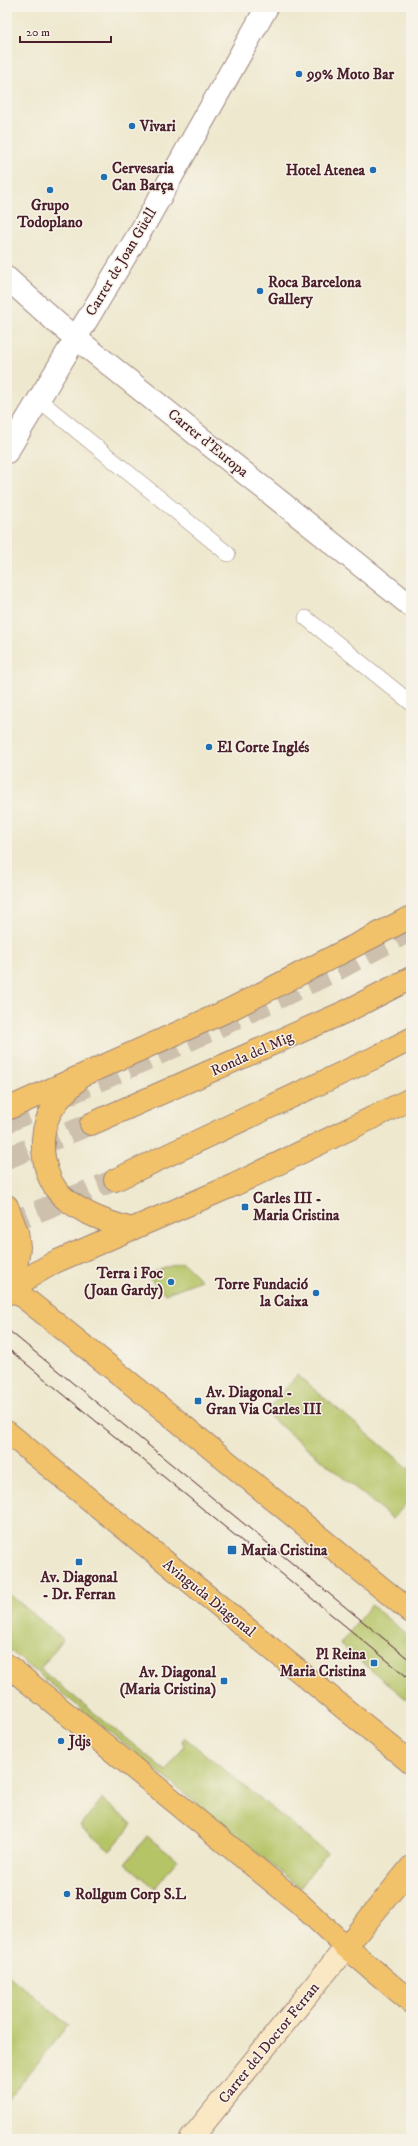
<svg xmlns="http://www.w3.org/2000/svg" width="418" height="2146" viewBox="0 0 418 2146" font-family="'IM FELL DW Pica',serif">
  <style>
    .green { fill: #b5c466; stroke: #807248 }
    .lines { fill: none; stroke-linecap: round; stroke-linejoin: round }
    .primary-tunnel { stroke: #cdc0ad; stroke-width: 22; stroke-dasharray: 22 11; stroke-linecap: butt }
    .lane-casing { stroke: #9c847c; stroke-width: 16 }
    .street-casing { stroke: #9c847c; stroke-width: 24 }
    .secondary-casing { stroke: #9c847c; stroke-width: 24 }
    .primary-casing { stroke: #9c847c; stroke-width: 24 }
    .lane { stroke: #fff; stroke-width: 15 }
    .street { stroke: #fff; stroke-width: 22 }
    .secondary { stroke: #fae7c3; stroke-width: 22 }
    .primary { stroke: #f2c26a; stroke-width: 22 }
    .tram { stroke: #4a1f2b; stroke-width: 1 }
    .poi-dot { fill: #1f6fb2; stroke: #f7f3e8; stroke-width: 1.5 }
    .labels { text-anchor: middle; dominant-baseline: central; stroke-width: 3; stroke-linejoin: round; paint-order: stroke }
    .poi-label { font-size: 15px; font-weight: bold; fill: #4a1f2b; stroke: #f7f3e8; text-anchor: start }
    .street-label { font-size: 15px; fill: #4a1f2b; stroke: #f7f3e8 }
  </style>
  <rect width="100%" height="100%" fill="#f7f3e8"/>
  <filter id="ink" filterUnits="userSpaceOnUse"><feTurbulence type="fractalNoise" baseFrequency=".025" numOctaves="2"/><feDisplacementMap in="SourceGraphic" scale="8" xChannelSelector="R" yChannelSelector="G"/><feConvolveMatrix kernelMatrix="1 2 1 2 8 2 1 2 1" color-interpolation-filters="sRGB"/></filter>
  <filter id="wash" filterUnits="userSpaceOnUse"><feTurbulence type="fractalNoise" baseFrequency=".012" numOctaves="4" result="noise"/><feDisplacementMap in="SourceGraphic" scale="16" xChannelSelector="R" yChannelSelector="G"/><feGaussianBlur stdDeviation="0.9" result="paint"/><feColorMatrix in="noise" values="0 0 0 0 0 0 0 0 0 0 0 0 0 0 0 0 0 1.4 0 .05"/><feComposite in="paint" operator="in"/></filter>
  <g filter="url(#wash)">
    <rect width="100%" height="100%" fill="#eee8ce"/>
    <!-- green -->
    <g class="green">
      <polygon points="182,1262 201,1280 165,1294 146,1275"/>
      <polygon points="297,1375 411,1470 411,1497 393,1519 265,1413"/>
      <polygon points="7,1592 63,1639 40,1669 166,1771 184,1746 182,1741 184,1737 327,1853 300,1888 7,1648"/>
      <polygon points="371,1605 411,1638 411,1703 340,1644"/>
      <polygon points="102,1799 132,1824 110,1851 80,1826"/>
      <polygon points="147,1836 177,1860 155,1888 125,1863"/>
      <polygon points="7,1974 68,2025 7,2101"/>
    </g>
  </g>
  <g filter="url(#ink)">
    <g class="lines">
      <!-- primary-tunnel -->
      <g class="primary-tunnel">
        <polyline points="7,1122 201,1035 335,971 411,930"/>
        <polyline points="7,1158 91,1124"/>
        <polyline points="7,1224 115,1180"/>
      </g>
      <!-- lane casing -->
      <g class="lane-casing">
        <g id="lane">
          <polyline points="38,399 228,554"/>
          <polyline points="306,618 411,703"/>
        </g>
      </g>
      <!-- street casing -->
      <g class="street-casing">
        <g id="street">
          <polyline points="7,278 57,323 411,606"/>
          <polyline points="7,452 146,222 267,7"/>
        </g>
      </g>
      <!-- secondary casing -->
      <g class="secondary-casing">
        <polyline id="secondary" points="191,2139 346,1947"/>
      </g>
      <!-- primary casing -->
      <g class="primary-casing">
        <g id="primary">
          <path d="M76,1082C65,1092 52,1106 47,1120C38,1144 44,1180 63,1197C83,1214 107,1222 132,1229"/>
          <polyline points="7,1109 229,1010 411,917"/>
          <polyline points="91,1124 347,1011 411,978"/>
          <polyline points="115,1180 376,1057 411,1039"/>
          <polyline points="7,1206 17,1232 19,1247 13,1288"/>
          <polyline points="7,1284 180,1423 411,1612"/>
          <polyline points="7,1294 31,1276 55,1262 234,1185 411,1099"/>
          <polyline points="7,1432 411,1763"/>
          <polyline points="7,1665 299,1903 346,1947 411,2002"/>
          <polyline points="346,1947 411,1867"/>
        </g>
      </g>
      <!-- lane -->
      <use href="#lane" class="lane"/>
      <!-- street -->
      <use href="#street" class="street"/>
      <!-- secondary -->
      <use href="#secondary" class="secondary"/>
      <!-- primary -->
      <use href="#primary" class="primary"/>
      <!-- tram -->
      <g class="tram">
        <polyline points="7,1329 411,1661"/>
        <polyline points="7,1348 411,1680"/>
      </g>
    </g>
  </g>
  <!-- markers -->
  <g class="poi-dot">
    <circle cx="299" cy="74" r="4"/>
    <circle cx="132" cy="126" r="4"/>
    <circle cx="373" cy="170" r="4"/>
    <circle cx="104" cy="177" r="4"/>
    <circle cx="50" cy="190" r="4"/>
    <circle cx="260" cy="291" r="4"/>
    <circle cx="209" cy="747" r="4"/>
    <rect x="241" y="1203" width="8" height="8" rx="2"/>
    <circle cx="171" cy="1282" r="4"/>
    <circle cx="316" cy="1293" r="4"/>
    <rect x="194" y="1397" width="8" height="8" rx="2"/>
    <rect x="227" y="1545" width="10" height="10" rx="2"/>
    <rect x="75" y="1558" width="8" height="8" rx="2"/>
    <rect x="370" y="1659" width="8" height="8" rx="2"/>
    <rect x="220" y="1677" width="8" height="8" rx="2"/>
    <circle cx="61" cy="1741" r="4"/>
    <circle cx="67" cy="1894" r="4"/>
  </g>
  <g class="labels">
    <!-- poi labels -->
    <g class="poi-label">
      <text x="307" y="74">99% Moto Bar</text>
      <text x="140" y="126">Vivari</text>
      <text x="112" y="168">Cervesaria<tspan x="112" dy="17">Can Barça</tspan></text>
      <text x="365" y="170" text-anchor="end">Hotel Atenea</text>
      <text x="50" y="205" text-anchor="middle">Grupo<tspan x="50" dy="17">Todoplano</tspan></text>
      <text x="268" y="282">Roca Barcelona<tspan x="268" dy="17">Gallery</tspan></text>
      <text x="217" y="747">El Corte Inglés</text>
      <text x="253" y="1198">Carles III -<tspan x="253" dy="17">Maria Cristina</tspan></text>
      <text x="163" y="1273" text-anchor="end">Terra i Foc<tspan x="163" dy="17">(Joan Gardy)</tspan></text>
      <text x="308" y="1284" text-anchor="end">Torre Fundació<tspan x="308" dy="17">la Caixa</tspan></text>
      <text x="206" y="1392">Av. Diagonal -<tspan x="206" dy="17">Gran Via Carles III</tspan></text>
      <text x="241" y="1550">Maria Cristina</text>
      <text x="79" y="1577" text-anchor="middle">Av. Diagonal<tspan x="79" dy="17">- Dr. Ferran</tspan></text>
      <text x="366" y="1654" text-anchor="end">Pl Reina<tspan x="366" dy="17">Maria Cristina</tspan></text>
      <text x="216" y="1672" text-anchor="end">Av. Diagonal<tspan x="216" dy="17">(Maria Cristina)</tspan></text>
      <text x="69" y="1741">Jdjs</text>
      <text x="75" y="1894">Rollgum Corp S.L</text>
    </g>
    <!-- street labels -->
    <g class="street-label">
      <text transform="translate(121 262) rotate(-59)">Carrer de Joan Güell</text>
      <text transform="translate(208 443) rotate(39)">Carrer d'Europa</text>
      <text transform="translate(252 1054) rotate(-24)">Ronda del Mig</text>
      <text transform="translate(209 1598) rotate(39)">Avinguda Diagonal</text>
      <text transform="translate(269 2043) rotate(-51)">Carrer del Doctor Ferran</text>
    </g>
  </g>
  <!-- margin -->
  <rect width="418" height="2146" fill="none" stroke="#f7f3e8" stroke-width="24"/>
  <!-- scale -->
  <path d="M20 36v6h91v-6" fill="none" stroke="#4a1f2b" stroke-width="2"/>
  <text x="26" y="36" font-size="12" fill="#4a1f2b" stroke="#f7f3e8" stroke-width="3" paint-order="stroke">20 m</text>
</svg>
